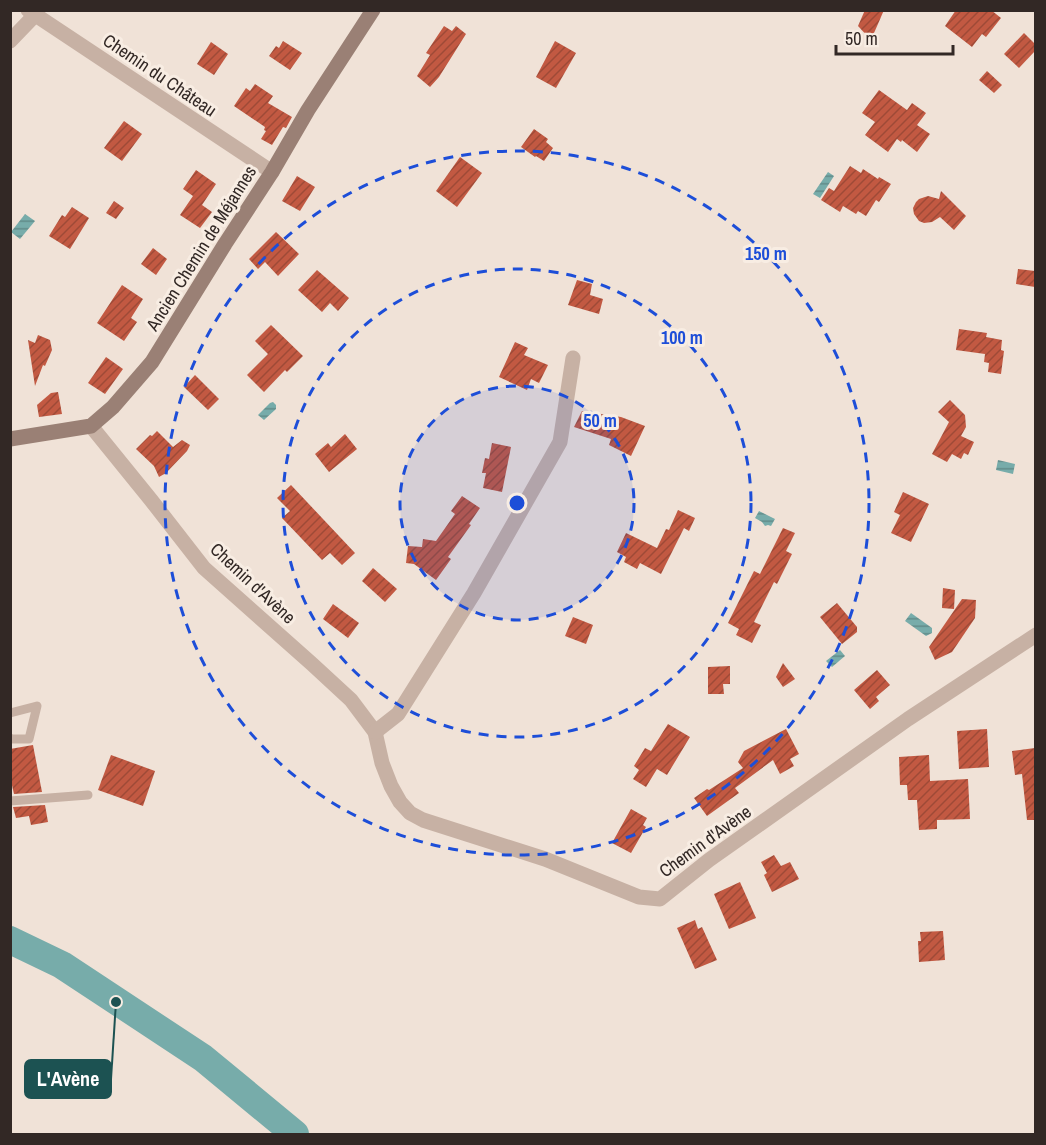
<svg xmlns="http://www.w3.org/2000/svg" width="1046" height="1145" viewBox="0 0 1046 1145" font-family="'Archivo Narrow',sans-serif">
  <style>
    .water { fill: url(#water-rules) }
    .lines { fill: none; stroke-linecap: round; stroke-linejoin: round }
    .river { stroke: #77acaa; stroke-width: 28 }
    .building { fill: url(#building-hatch) }
    .lane { stroke: #c7b1a4; stroke-width: 9 }
    .street { stroke: #c7b1a4; stroke-width: 15 }
    .secondary { stroke: #9a8075; stroke-width: 15 }
    .ring { fill: none; stroke: #1d4ed8; stroke-width: 3; stroke-dasharray: 10 8 }
    .labels { text-anchor: middle; dominant-baseline: central; stroke-width: 6; stroke-linejoin: round; paint-order: stroke }
    .street-label { font-size: 18px; fill: #322825; stroke: #f8ede3 }
    .centre { fill: #1d4ed8; stroke: #f8ede3; stroke-width: 3 }
    .ring-label { font-size: 18px; text-anchor: middle; font-weight: bold; fill: #1d4ed8; stroke: #f8ede3; stroke-width: 6; stroke-linejoin: round; paint-order: stroke }
    .leader { fill: none; stroke: #1c5252; stroke-width: 2 }
    .callout-dot { fill: #1c5252; stroke: #f8ede3; stroke-width: 2 }
    .callout { fill: #1c5252; stroke: #1c5252; stroke-width: 2 }
    .callout-label { font-size: 20px; text-anchor: middle; font-weight: bold; fill: #fff }
  </style>
  <defs>
    <pattern id="water-rules" width="6" height="5" patternUnits="userSpaceOnUse" patternTransform="scale(1.5)"><rect width="6" height="5" fill="#77acaa"/><path d="M0 2.5h6" fill="none" stroke="#628c8a"/></pattern>
    <pattern id="building-hatch" width="6" height="6" patternUnits="userSpaceOnUse" patternTransform="scale(1.5)"><rect width="6" height="6" fill="#c25942"/><path d="M-1 1l2-2M0 6l6-6M5 7l2-2" fill="none" stroke="#9e4a37"/></pattern>
  </defs>
  <rect width="100%" height="100%" fill="#f0e2d7"/>
  <!-- water -->
  <g class="water">
    <polygon points="828,172 834,176 820,198 813,194"/>
    <polygon points="25,214 35,221 20,239 11,232"/>
    <polygon points="273,402 276,405 276,409 264,420 258,415 270,403"/>
    <polygon points="998,460 1015,464 1013,474 996,470"/>
    <polygon points="759,511 775,519 771,526 768,525 765,526 762,522 755,518"/>
    <polygon points="911,613 932,628 932,633 926,636 905,621"/>
    <polygon points="840,650 845,656 832,667 826,661"/>
  </g>
  <g class="lines">
    <!-- river -->
    <polyline class="river" points="10,940 62,965 203,1058 295,1134"/>
  </g>
  <!-- building -->
  <g class="building">
    <polygon points="865,10 884,10 871,40 858,26"/>
    <polygon points="956,10 991,10 1001,18 986,37 982,34 972,47 945,26"/>
    <polygon points="444,26 452,31 456,26 466,34 439,77 430,87 417,76 430,55 426,53"/>
    <polygon points="1024,33 1035,44 1035,51 1019,68 1004,54"/>
    <polygon points="283,41 302,53 290,70 269,56 276,46 279,48"/>
    <polygon points="555,41 576,53 556,88 536,77"/>
    <polygon points="211,42 228,54 214,75 197,64"/>
    <polygon points="987,71 1002,85 994,93 979,80"/>
    <polygon points="255,84 273,96 268,103 292,117 286,128 283,127 272,145 261,139 266,131 264,130 265,127 234,106 246,88 250,91"/>
    <polygon points="879,90 907,110 912,103 926,113 917,125 930,134 917,152 902,140 901,142 897,139 888,152 865,135 875,122 862,113"/>
    <polygon points="124,121 142,134 122,161 104,148"/>
    <polygon points="534,129 548,139 546,142 553,148 544,161 536,156 535,157 521,147"/>
    <polygon points="460,157 482,173 457,207 436,191"/>
    <polygon points="850,166 861,173 863,169 878,179 879,177 891,184 879,202 876,200 866,216 858,211 856,214 843,206 840,212 821,200 829,188 834,191"/>
    <polygon points="196,170 216,184 202,205 212,212 200,228 180,215 193,196 183,189"/>
    <polygon points="297,176 315,187 300,211 282,201"/>
    <polygon points="941,191 966,216 954,230 940,217 932,222 924,223 919,221 914,214 913,208 916,202 919,199 928,196 939,199"/>
    <polygon points="114,201 124,208 116,219 106,213"/>
    <polygon points="72,207 89,218 70,249 49,236 62,215 65,217"/>
    <polygon points="276,232 299,254 278,276 265,262 258,269 249,259"/>
    <polygon points="153,248 167,259 156,275 141,264"/>
    <polygon points="1018,269 1035,271 1035,287 1016,284"/>
    <polygon points="317,270 349,298 338,311 330,303 322,312 298,290"/>
    <polygon points="577,280 592,284 590,295 603,299 599,314 568,305"/>
    <polygon points="122,285 143,299 131,318 137,322 124,341 97,323"/>
    <polygon points="271,325 303,356 287,372 285,370 264,392 247,375 268,354 255,341"/>
    <polygon points="959,329 987,333 986,337 1002,340 1001,350 1004,351 1001,374 988,372 989,363 984,362 985,354 956,350"/>
    <polygon points="38,335 50,340 52,350 45,366 43,365 35,386 28,340 35,343"/>
    <polygon points="515,342 528,348 524,355 548,365 539,383 531,379 527,390 499,377"/>
    <polygon points="106,357 123,369 105,394 88,383"/>
    <polygon points="195,375 219,399 208,410 184,387"/>
    <polygon points="58,392 62,414 39,417 37,405 51,393"/>
    <polygon points="950,400 965,415 966,427 961,436 974,442 968,455 964,453 961,459 952,454 947,462 932,454 949,422 938,412"/>
    <polygon points="582,411 621,417 645,426 631,456 609,445 611,439 574,427"/>
    <polygon points="157,431 173,447 182,440 190,445 187,451 166,473 159,477 154,466 136,449 150,435 152,436"/>
    <polygon points="345,434 357,449 329,472 315,454 328,443 331,447"/>
    <polygon points="492,443 511,447 502,492 483,488 486,473 482,473 485,458 489,459"/>
    <polygon points="291,485 355,553 342,565 330,553 322,560 282,518 290,511 277,498"/>
    <polygon points="903,492 929,504 911,542 891,533 900,515 894,512"/>
    <polygon points="462,496 480,508 469,524 471,525 448,557 451,559 436,580 414,564 406,563 408,546 422,547 423,539 436,541 455,514 451,511"/>
    <polygon points="678,510 695,518 689,531 684,528 661,574 640,563 637,569 624,562 626,557 617,552 626,533 657,548 666,529 669,530"/>
    <polygon points="783,528 795,533 786,551 792,554 777,584 774,582 754,622 761,625 752,643 736,635 739,629 728,623 754,571 760,574"/>
    <polygon points="373,568 397,589 385,602 362,581"/>
    <polygon points="943,588 955,590 954,609 942,608"/>
    <polygon points="962,599 976,600 975,618 952,652 935,660 929,647"/>
    <polygon points="837,603 857,627 857,632 842,644 820,617"/>
    <polygon points="333,604 359,623 348,638 323,619"/>
    <polygon points="573,617 593,625 586,644 565,636"/>
    <polygon points="783,663 795,679 783,687 776,677"/>
    <polygon points="730,666 730,684 723,684 724,694 708,694 708,667"/>
    <polygon points="877,670 890,685 876,697 879,701 870,709 854,690"/>
    <polygon points="668,724 690,737 667,775 657,769 646,787 633,779 639,770 634,766 645,748 651,751"/>
    <polygon points="786,729 799,754 790,759 794,766 780,774 773,760 735,788 739,793 707,816 694,798 707,789 709,790 743,768 738,762 744,751"/>
    <polygon points="987,729 989,767 959,769 957,731"/>
    <polygon points="33,745 42,792 14,794 10,777 10,749"/>
    <polygon points="1035,748 1035,820 1027,820 1022,774 1015,775 1012,751"/>
    <polygon points="111,755 155,771 143,806 98,790"/>
    <polygon points="929,755 930,781 968,779 970,819 937,820 937,829 919,830 917,800 908,800 907,785 900,785 899,757"/>
    <polygon points="45,805 48,822 31,825 29,816 16,818 13,807"/>
    <polygon points="631,809 647,818 643,825 646,827 631,853 612,843"/>
    <polygon points="774,855 781,866 790,862 799,879 772,892 764,875 767,873 761,862"/>
    <polygon points="740,882 756,918 729,929 714,894"/>
    <polygon points="695,920 698,929 702,927 717,960 695,969 677,928"/>
    <polygon points="943,931 945,960 919,962 918,941 921,941 920,932"/>
  </g>
  <g class="lines">
    <!-- lane -->
    <g class="lane">
      <polyline points="10,713 37,706 29,739 11,739 10,738"/>
      <polyline points="10,801 88,795"/>
    </g>
    <!-- street -->
    <g class="street">
      <polyline points="28,10 272,172"/>
      <polyline points="10,41 35,15 38,10"/>
      <polyline points="91,426 151,500 204,568 312,664 351,700 375,732 382,763 391,786 400,802 410,813 423,820 545,859 639,897 660,899 709,860 908,719 1036,635"/>
      <polyline points="375,732 398,714 474,593 560,442 573,358"/>
    </g>
    <!-- secondary -->
    <polyline class="secondary" points="10,439 91,426 113,407 152,362 225,244 272,172 308,110 373,10"/>
  </g>
  <!-- distance rings -->
  <circle cx="517" cy="503" r="117" fill="#1d4ed8" fill-opacity=".12"/>
  <g class="ring">
    <circle cx="517" cy="503" r="117"/>
    <circle cx="517" cy="503" r="234"/>
    <circle cx="517" cy="503" r="352"/>
  </g>
  <g class="labels">
    <!-- street labels -->
    <g class="street-label">
      <text transform="translate(160 75) rotate(34)">Chemin du Château</text>
      <text transform="translate(201 248) rotate(-58)">Ancien Chemin de Méjannes</text>
      <text transform="translate(253 583) rotate(43)">Chemin d'Avène</text>
      <text transform="translate(705 841) rotate(-36)">Chemin d'Avène</text>
    </g>
  </g>
  <circle cx="517" cy="503" r="9" class="centre"/>
  <g class="ring-label">
    <text x="766" y="260">150 m</text>
    <text x="682" y="344">100 m</text>
    <text x="600" y="427">50 m</text>
  </g>
  <!-- callouts -->
  <path class="leader" d="M116 1002L111 1079"/>
  <circle class="callout-dot" cx="116" cy="1002" r="6"/>
  <rect class="callout" x="25" y="1060" width="86" height="38" rx="6"/>
  <g class="callout-label">
    <text x="68" y="1086">L'Avène</text>
  </g>
  <!-- border -->
  <rect width="1046" height="1145" fill="none" stroke="#322825" stroke-width="24"/>
  <!-- scale -->
  <path d="M836 45v9h117v-9" fill="none" stroke="#322825" stroke-width="3"/>
  <text x="845" y="45" font-size="18" fill="#322825" stroke="#f8ede3" stroke-width="4.5" paint-order="stroke">50 m</text>
</svg>
